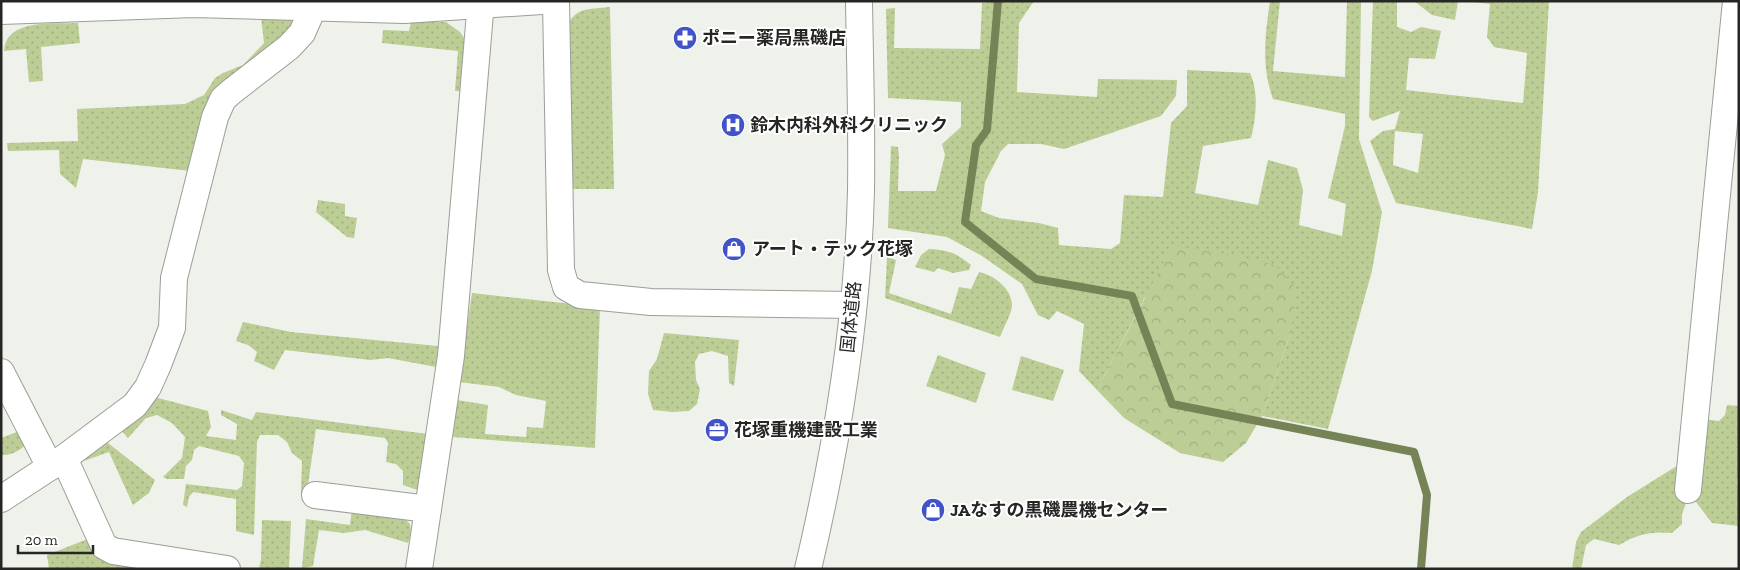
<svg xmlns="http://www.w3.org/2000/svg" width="1740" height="570" viewBox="0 0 1740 570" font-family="'Zilla Slab','Noto Sans JP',serif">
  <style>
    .grass { fill: url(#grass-dots); fill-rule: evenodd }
    .forest { fill: url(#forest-crowns) }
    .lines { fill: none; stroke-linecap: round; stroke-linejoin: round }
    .stream { stroke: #768357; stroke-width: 8 }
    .minor-casing { stroke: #9b9e96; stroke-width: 28 }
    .minor { stroke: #fff; stroke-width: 26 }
    .labels { text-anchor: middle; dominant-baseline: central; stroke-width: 4; stroke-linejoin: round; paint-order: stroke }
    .poi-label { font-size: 18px; font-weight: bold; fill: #262724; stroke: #fff; text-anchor: start }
    .street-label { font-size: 18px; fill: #262724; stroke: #fff }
  </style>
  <defs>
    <pattern id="grass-dots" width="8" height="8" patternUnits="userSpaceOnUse" patternTransform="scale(1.25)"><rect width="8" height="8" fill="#bccd95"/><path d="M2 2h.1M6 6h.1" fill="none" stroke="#a1b080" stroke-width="1.8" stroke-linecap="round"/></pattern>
    <pattern id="forest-crowns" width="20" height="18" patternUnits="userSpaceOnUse" patternTransform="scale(1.25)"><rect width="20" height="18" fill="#bccd95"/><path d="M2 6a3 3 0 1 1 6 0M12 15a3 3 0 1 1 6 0" fill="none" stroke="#a1b080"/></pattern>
  </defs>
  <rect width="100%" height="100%" fill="#eff2ea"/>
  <!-- grass -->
  <g class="grass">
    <path d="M993,1H1034L1019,23L1017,92L1097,97L1098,79L1177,80L1176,96L1161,116L1064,149L1041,144H1008L1001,151L985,182L981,211L999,218L1039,223L1058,228L1059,245L1111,249L1120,243L1124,195L1163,197L1171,123L1187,106V70L1250,73C1259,92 1256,118 1251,138L1203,146L1195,193L1258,205L1268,160L1297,168L1303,190L1299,225L1342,236L1346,204L1328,198L1345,126V114L1273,99C1261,65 1265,36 1270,1H1280L1273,71L1345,77L1347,1H1361L1359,139L1382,212L1372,271L1328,429L1262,416L1291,332L1145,297L1097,390L1079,371L1084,324L1057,311L1049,320L1038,315L1022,284L982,256L947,237L888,228L891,146L898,147L899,156L898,191H936L945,155L942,144L961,127V102L888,98L886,9L895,8L894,48L980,49L982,3Z"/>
    <path d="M1373,1H1397V27L1411,32L1421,27L1441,31L1435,59L1409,58L1406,90L1523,103L1527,53L1494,47L1487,37L1490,4L1466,1H1549L1538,192L1532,229L1396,203L1370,141L1383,131L1395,129L1400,111L1373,121L1369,117ZM1395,131L1423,134L1418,173L1393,165Z"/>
    <polygon points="1414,1 1458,1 1455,20 1432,15"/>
    <path d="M610,7L614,189H567L564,29C578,6 585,10 610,7Z"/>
    <polygon points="261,17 297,18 298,22 262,61 190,171 83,159 76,188 60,174 59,150 8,151 7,143 78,141 77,109 185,104 204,95 215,78 223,73 243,65 264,43"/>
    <polygon points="411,22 446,22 460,32 467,42 464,91 455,91 458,51 382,43 383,30 409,31"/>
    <path d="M78,23L80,43L41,47L43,81L29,82L26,49L4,51C6,18 53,24 78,23Z"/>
    <polygon points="318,200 345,204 345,216 357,218 354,238 347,237 316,212"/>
    <path d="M929,249C949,250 956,253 971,265L969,270L953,273L938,268L934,272L915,267L921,255Z"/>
    <path d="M887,257L896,260L889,293L951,314L959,287L971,289L979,272C994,275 1013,289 1012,307C1011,314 1003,329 1000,337L885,298Z"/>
    <polygon points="472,293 600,307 595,448 453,437 457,400 488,405 485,434 526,437 527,427 543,428 546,401 516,395 499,387 459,382"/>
    <polygon points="243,322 291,332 438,346 436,367 388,358 370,360 285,350 274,370 254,361 257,352 248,345 236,341"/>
    <polygon points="664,333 739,340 734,386 729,383 728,356 712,351 699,354 695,362 696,380 700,389 697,404 689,411 672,412 653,410 648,394 649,371 657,359"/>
    <polygon points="938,355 986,373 976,403 926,386"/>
    <polygon points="1021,356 1064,370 1053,401 1012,390"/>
    <polygon points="158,398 208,411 211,427 206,436 236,440 237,424 221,415 221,410 252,420 256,412 428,434 420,491 403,485 403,471 396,464 386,462 388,443 385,438 316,429 306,499 301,493 302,461 292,453 287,442 278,435 260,435 257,442 254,535 236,531 236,499 193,492 189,497 187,507 183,505 186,484 237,490 242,486 244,463 239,456 199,446 194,450 192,460 186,466 184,479 167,479 163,477 182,458 185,437 172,423 157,415 146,418 128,438 119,428 149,400"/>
    <path d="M1727,405L1739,406V469L1737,484H1739V526L1712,523L1696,502L1686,503L1682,514V524L1672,533C1650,531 1638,534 1619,545L1594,539L1586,545L1581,569H1572L1576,542L1581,532L1627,497L1688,459L1703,419L1719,421L1725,415Z"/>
    <path d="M22,430L29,442C22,449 12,456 1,455V438Z"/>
    <polygon points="103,439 155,480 149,493 133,505 109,452 81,462 77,461"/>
    <polygon points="352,509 404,518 410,524 411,532 408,543 365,530 344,533 319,530 313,566 302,568 306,519 350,525"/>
    <polygon points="262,520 291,521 289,569 259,569 261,559"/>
    <polygon points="90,538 182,569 49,569 47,555"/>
  </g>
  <!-- forest -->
  <polygon class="forest" points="1172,246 1228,254 1275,265 1297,289 1291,332 1262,416 1246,443 1223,462 1180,453 1124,418 1097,390"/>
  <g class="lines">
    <!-- stream -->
    <polyline class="stream" points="998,1 987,130 976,145 965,222 1036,279 1132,296 1172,404 1414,452 1427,495 1421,569"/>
    <!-- minor casing -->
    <g class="minor-casing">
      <g id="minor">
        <polyline points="556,1 561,270 566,287 580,295 651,302 853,305"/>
        <polyline points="1,11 194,4 404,10 542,1"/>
        <polyline points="1,372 50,467 64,458 104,546 113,551 227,569"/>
        <polyline points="64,458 135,405 148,387 158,365 172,328 174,278 215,117 223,99 231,92 289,47 302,33 313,8"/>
        <polyline points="1688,490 1736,1"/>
        <polyline points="315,495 428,509"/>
        <polyline points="1,499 50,467"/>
        <polyline points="419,569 451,356 481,1"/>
        <path d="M808,569C837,446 858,318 861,191C862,128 860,64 859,1"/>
      </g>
    </g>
    <!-- minor -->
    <use href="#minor" class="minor"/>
  </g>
  <!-- icons -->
  <defs>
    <g id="pharmacy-disc" transform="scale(1.25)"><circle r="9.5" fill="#4253c7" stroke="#fff"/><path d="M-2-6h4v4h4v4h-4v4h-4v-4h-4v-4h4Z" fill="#fff"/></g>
    <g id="hospital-disc" transform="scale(1.25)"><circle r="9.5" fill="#4253c7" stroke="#fff"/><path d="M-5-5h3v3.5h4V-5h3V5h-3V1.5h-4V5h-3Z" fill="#fff"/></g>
    <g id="shop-disc" transform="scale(1.25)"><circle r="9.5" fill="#4253c7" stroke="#fff"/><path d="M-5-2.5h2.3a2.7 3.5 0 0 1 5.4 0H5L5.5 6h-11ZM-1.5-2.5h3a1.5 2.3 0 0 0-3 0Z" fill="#fff"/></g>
    <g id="office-disc" transform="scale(1.25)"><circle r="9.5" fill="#4253c7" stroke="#fff"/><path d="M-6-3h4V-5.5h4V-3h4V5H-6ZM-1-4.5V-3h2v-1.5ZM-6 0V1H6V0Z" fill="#fff"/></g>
  </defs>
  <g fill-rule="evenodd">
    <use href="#pharmacy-disc" x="685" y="38"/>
    <use href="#hospital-disc" x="733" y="125"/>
    <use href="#shop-disc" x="734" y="249"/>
    <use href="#office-disc" x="717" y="430"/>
    <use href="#shop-disc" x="933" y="510"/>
  </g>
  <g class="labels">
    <!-- poi labels -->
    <g class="poi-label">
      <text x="702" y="38">ポニー薬局黒磯店</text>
      <text x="750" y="125">鈴木内科外科クリニック</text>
      <text x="752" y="249">アート・テック花塚</text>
      <text x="734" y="430">花塚重機建設工業</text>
      <text x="950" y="510">JAなすの黒磯農機センター</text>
    </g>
    <!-- street labels -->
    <g class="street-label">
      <text transform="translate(851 317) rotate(-84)">国体道路</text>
    </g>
  </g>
  <!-- border -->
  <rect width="1740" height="570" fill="none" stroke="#262724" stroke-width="5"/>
  <!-- scale -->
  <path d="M18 545v8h75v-8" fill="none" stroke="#262724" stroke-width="2.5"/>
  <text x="25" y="545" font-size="15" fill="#262724" stroke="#ffffff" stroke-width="4" paint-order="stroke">20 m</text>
</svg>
